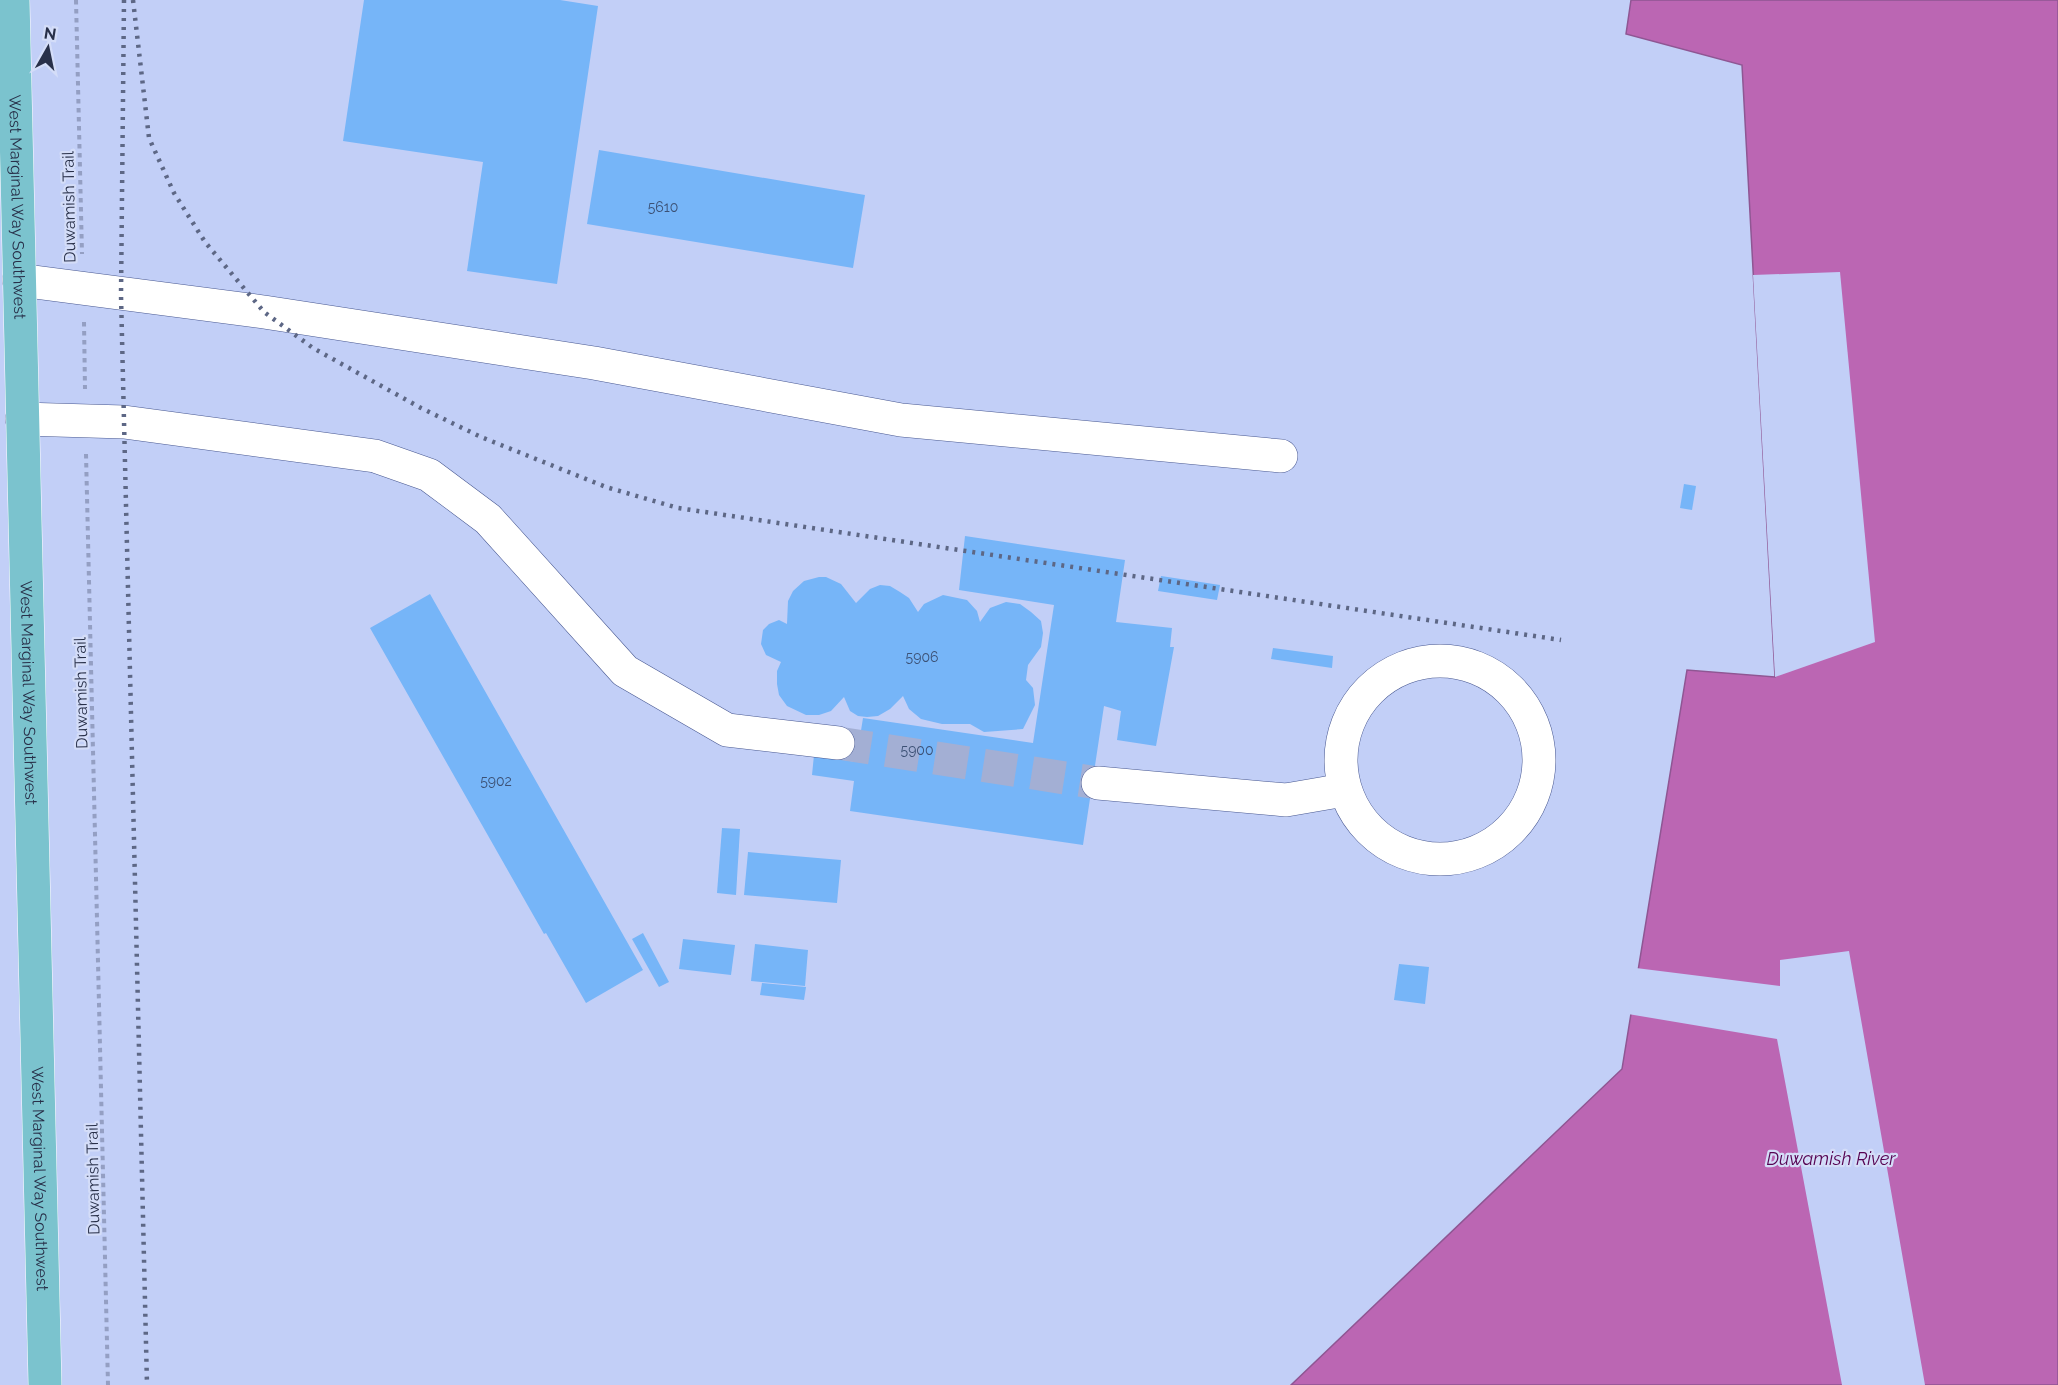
<svg xmlns="http://www.w3.org/2000/svg" width="2058" height="1385" viewBox="0 0 2058 1385" font-family="Raleway,sans-serif">
  <style>
    .water { fill: #bb66b3; stroke: #8f5693; stroke-width: 1.5 }
    .pier { fill: #c2cff7 }
    .building { fill: #76b5f8 }
    .lines { fill: none; stroke-linecap: round; stroke-linejoin: round }
    .minor-tunnel { stroke: #a3afd4; stroke-width: 33; stroke-dasharray: 33 16; stroke-linecap: butt }
    .minor-casing { stroke: #485891; stroke-width: 34 }
    .major-casing { stroke: #fff; stroke-width: 34 }
    .path { stroke: #949fc3; stroke-width: 4; stroke-dasharray: 4.5 4.5; stroke-linecap: butt }
    .minor { stroke: #fff; stroke-width: 33 }
    .major { stroke: #7bc3ce; stroke-width: 33 }
    .rail { stroke: #5d6785; stroke-width: 4.5; stroke-dasharray: 3 6; stroke-linecap: butt }
    .labels { text-anchor: middle; dominant-baseline: central; stroke-width: 4.5; stroke-linejoin: round; paint-order: stroke }
    .number-label { font-size: 14px; fill: #3c5175 }
    .street-label { font-size: 16px; fill: #283049; stroke: #d4ddf8 }
    .water-label { font-size: 18px; font-style: italic; fill: #560352; stroke: #d4ddf8 }
  </style>
  <rect width="100%" height="100%" fill="#c2cff7"/>
  <!-- water -->
  <polygon class="water" points="1631,0 2058,0 2058,1385 1291,1385 1622,1069 1687,670 1775,677 1742,65 1626,34"/>
  <!-- pier -->
  <g class="pier">
    <polygon points="1840,272 1875,642 1775,677 1753,275"/>
    <polygon points="1849,951 1925,1385 1842,1385 1777,1039 1628,1014 1636,968 1780,986 1780,960"/>
  </g>
  <!-- building -->
  <g class="building">
    <polygon points="364,0 560,0 598,6 557,284 467,271 483,162 343,141"/>
    <polygon points="599,150 865,195 853,268 587,224"/>
    <polygon points="1684,484 1696,486 1692,510 1680,508"/>
    <polygon points="965,536 1125,560 1116,622 1172,628 1170,647 1174,647 1156,746 1117,740 1121,711 1104,706 1083,845 850,811 854,781 812,775 814,755 856,762 863,718 1033,743 1054,605 959,590"/>
    <polygon points="1161,576 1220,585 1217,600 1158,591"/>
    <polygon points="819,577 826,577 841,584 856,603 870,589 880,585 890,586 900,592 909,598 918,612 924,604 943,595 967,600 977,611 980,622 990,608 1006,602 1020,604 1031,612 1041,621 1043,633 1041,647 1028,665 1026,680 1033,688 1035,705 1023,729 984,732 970,724 942,724 921,719 909,709 903,696 890,709 878,716 867,717 858,716 850,711 844,697 831,711 819,715 806,715 787,706 779,695 777,684 777,671 781,662 766,655 761,644 763,630 769,624 779,620 787,624 788,601 793,591 804,581"/>
    <polygon points="430,594 643,970 586,1003 546,933 544,934 370,628"/>
    <polygon points="1273,648 1333,656 1332,668 1271,659"/>
    <polygon points="722,828 740,829 736,895 717,893"/>
    <polygon points="748,852 841,860 837,903 744,895"/>
    <polygon points="643,933 669,982 659,987 632,939"/>
    <polygon points="683,939 735,945 731,975 679,969"/>
    <polygon points="755,944 808,950 805,986 751,981"/>
    <polygon points="1399,964 1429,967 1425,1004 1394,1000"/>
    <polygon points="762,983 806,987 804,1000 760,995"/>
  </g>
  <g class="lines">
    <!-- minor-tunnel -->
    <polyline class="minor-tunnel" points="838,743 1098,783"/>
    <!-- minor casing -->
    <g class="minor-casing">
      <g id="minor">
        <polyline points="19,280 264,312 594,363 901,420 1281,456"/>
        <polyline points="22,419 124,422 375,456 429,475 488,519 625,671 727,730 838,743"/>
        <circle cx="1440" cy="760" r="99"/>
        <polyline points="1098,783 1286,800 1344,790"/>
      </g>
    </g>
    <!-- major casing -->
    <g class="major-casing">
      <g id="major">
        <path id="s1" d="M13,0L45,1385"/>
      </g>
    </g>
    <!-- path -->
    <g class="path">
      <polyline points="76,0 82,254"/>
      <polyline points="84,322 85,389"/>
      <polyline points="86,454 108,1385"/>
    </g>
    <!-- minor -->
    <use href="#minor" class="minor"/>
    <!-- major -->
    <use href="#major" class="major"/>
    <!-- rail -->
    <g class="rail">
      <polyline points="124,0 121,295 147,1385"/>
      <polyline points="133,0 149,138 174,193 205,242 264,312 313,348 421,408 481,437 606,487 678,508 1561,640"/>
    </g>
  </g>
  <g class="labels">
    <!-- number labels -->
    <g class="number-label">
      <text x="663" y="207">5610</text>
      <text x="922" y="657">5906</text>
      <text x="917" y="750">5900</text>
      <text x="496" y="781">5902</text>
    </g>
    <!-- street labels -->
    <g class="street-label">
      <text stroke="none"><textPath href="#s1" startOffset="207">West Marginal Way Southwest</textPath></text>
      <text transform="translate(69 207) rotate(-91)">Duwamish Trail</text>
      <text stroke="none"><textPath href="#s1" startOffset="693">West Marginal Way Southwest</textPath></text>
      <text transform="translate(81 693) rotate(-91)">Duwamish Trail</text>
      <text stroke="none"><textPath href="#s1" startOffset="1179">West Marginal Way Southwest</textPath></text>
      <text transform="translate(93 1179) rotate(-91)">Duwamish Trail</text>
    </g>
    <!-- water labels -->
    <g class="water-label">
      <text x="1831" y="1158">Duwamish River</text>
    </g>
  </g>
  <!-- north arrow -->
  <g transform="translate(48 48) rotate(9)" stroke="#d4ddf8" stroke-width="4.5" paint-order="stroke">
  <path d="M0-4.5L10 22L0 15L-10 22Z" fill="#283049"/>
  <text y="-9" font-size="16" font-weight="bold" text-anchor="middle" fill="#283049">N</text>
  </g>
</svg>
